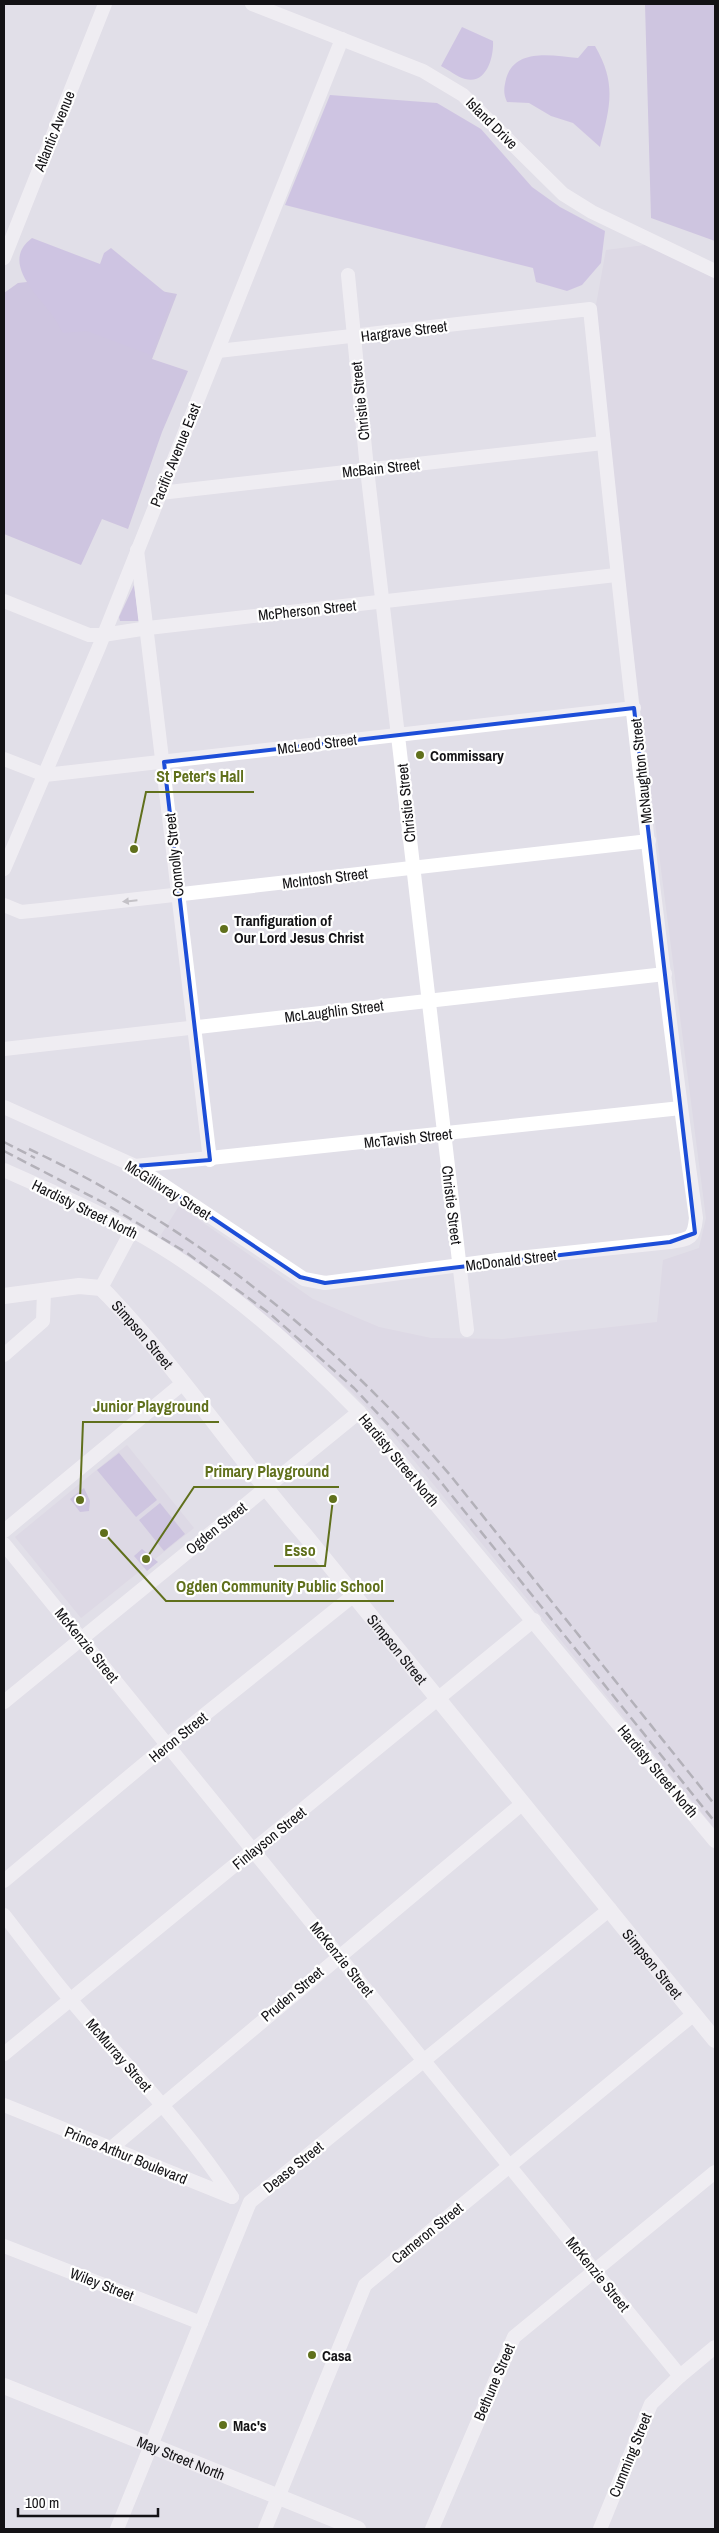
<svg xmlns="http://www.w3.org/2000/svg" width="719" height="2533" viewBox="0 0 719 2533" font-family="'Archivo Narrow',sans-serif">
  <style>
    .built { fill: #d7d2e2 }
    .green { fill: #b6a6d7 }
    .forest { fill: #b7a5dc }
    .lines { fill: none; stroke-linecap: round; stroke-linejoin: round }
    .minor { stroke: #fff; stroke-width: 14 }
    .major { stroke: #fff; stroke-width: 16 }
    .rail { stroke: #7b7a80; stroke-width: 2.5; stroke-dasharray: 10 5; stroke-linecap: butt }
    .oneway { fill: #a1a0a1 }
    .marked { fill: none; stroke: #1d4ed8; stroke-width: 4; stroke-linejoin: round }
    .poi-dot { fill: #60701c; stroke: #fff; stroke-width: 2 }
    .labels { text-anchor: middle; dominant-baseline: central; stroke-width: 4.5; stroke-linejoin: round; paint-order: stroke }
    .street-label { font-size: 15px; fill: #131215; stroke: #fff }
    .poi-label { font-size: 15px; font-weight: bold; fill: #131215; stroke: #fff; text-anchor: start }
    .leader { fill: none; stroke: #60701c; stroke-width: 2 }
    .callout-dot { fill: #60701c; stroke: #fff; stroke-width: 2 }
    .callout-label { font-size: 16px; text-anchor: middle; font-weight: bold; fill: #60701c; stroke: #fff; stroke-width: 4.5; stroke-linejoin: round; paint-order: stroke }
  </style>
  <rect width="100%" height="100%" fill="#e1dfe8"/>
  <!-- built -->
  <g class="built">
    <polygon points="645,245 715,277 715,1829 385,1425 347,1388 279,1328 159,1238 179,1206 313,1299 379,1327 431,1338 503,1339 657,1322 663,1260 699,1248 706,1218 623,574 596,305 606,250"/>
    <polygon points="127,1445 194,1528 81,1618 15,1537"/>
  </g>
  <!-- green -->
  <g class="green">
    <polygon points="645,4 715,4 715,241 651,218"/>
    <polygon points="54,279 134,286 177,294 152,359 188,371 162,432 128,529 102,519 81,565 4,534 4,293 18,283"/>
    <polygon points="134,585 139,621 120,621 119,617"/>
    <polygon points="119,1453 157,1500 136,1517 97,1470"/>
    <polygon points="84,1488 90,1501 89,1511 80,1512 70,1499"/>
    <polygon points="160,1503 185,1534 164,1551 139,1520"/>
    <polygon points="142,1549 158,1562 147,1571 134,1556"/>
  </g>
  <!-- forest -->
  <g class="forest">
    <path d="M462,27L493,41C494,56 487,85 465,79C457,77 449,70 441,66Z"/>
    <path d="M588,46H595C617,84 610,106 600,147L573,123L551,116L529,103L507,102C503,93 504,88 506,79C515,47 553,56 578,58Z"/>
    <polygon points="330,95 437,103 481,129 532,187 560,207 605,231 601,263 582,285 567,291 536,282 533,268 285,205"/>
    <path d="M32,238L100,264L104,253L111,248L172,298L151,355L87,331L63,333C60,328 57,321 53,316C37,294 0,262 32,238Z"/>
  </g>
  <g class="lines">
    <!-- minor -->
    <g class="minor">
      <polyline points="252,4 423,71 463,95 563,194 592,212 715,271"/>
      <polyline points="4,258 105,4"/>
      <polyline points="348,275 367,469 467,1330"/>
      <polyline points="160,493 603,443"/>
      <polyline points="137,550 210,1160"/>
      <polyline points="4,601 89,635 103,635 148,628 616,575"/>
      <polyline points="4,759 45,775 634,708"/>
      <polyline points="4,869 99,647 342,39"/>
      <polyline points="4,905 21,912 41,910 649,841"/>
      <polyline points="4,1049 665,974"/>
      <path d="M4,1107L135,1166L304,1279L325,1283L498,1260L670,1242C690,1239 694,1239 696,1218C654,916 621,612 590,309L218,351"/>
      <polyline points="135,1166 681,1108"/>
      <path d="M4,1170C46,1189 90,1207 131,1230C216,1276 292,1343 359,1412L715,1841"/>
      <polyline points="101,1288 132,1230"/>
      <polyline points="4,1355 43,1321 44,1291"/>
      <polyline points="4,1531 183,1383"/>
      <polyline points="4,1544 680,2376"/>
      <polyline points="4,1702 359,1412"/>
      <polyline points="4,1881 168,1744 354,1595"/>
      <path d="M4,1915C26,1943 47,1972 70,1999C125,2065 185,2125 232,2197"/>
      <polyline points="4,2054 534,1620"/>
      <polyline points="4,2105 232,2197"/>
      <polyline points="110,2149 523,1803"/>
      <polyline points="4,2246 201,2323"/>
      <polyline points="117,2529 250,2202 610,1909"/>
      <polyline points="265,2529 365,2285 694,2014"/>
      <polyline points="432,2529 514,2337 715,2172"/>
      <polyline points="600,2529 651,2404 680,2376 715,2347"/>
    </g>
    <!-- major -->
    <g class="major">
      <path id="s1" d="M4,1296L79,1286L101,1288L109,1296C180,1371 237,1457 305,1535L715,2040"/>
      <path id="s2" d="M4,2386L358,2529"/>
    </g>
    <!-- rail -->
    <g class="rail">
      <polyline points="4,1142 35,1158"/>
      <path d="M29,1149C192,1226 334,1339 450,1475L715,1805"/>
      <polyline points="4,1151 104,1203 187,1253 269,1313 354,1388 436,1476 715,1822"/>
    </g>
  </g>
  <!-- one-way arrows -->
  <defs><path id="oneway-solid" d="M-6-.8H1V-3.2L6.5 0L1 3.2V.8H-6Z" transform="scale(1.25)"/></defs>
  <use class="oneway" href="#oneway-solid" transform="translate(130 901) rotate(174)"/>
  <!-- marked area -->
  <path d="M0 0H719V2533H0ZM634,708L695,1233L670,1242L325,1283L300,1277L135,1166L210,1160L164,762Z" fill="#e1dfe8" fill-opacity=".55" fill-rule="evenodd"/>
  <path class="marked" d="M634,708L695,1233L670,1242L325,1283L300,1277L135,1166L210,1160L164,762Z"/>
  <!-- markers -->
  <g class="poi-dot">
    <circle cx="420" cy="755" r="5"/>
    <circle cx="224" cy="929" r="5"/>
    <circle cx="312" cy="2355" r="5"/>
    <circle cx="223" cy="2425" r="5"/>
  </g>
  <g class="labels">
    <!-- street labels -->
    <g class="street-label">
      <text transform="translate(492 123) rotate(45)">Island Drive</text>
      <text transform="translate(54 131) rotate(-68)">Atlantic Avenue</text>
      <text transform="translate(404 331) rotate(-7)">Hargrave Street</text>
      <text transform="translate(360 401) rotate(-96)">Christie Street</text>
      <text transform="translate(175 455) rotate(-68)">Pacific Avenue East</text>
      <text transform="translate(381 468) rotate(-6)">McBain Street</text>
      <text transform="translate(307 610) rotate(-6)">McPherson Street</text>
      <text transform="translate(317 744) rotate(-7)">McLeod Street</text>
      <text transform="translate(641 771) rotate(-96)">McNaughton Street</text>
      <text transform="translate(406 803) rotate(-96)">Christie Street</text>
      <text transform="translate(174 855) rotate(-96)">Connolly Street</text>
      <text transform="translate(325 878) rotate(-7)">McIntosh Street</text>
      <text transform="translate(334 1011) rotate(-7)">McLaughlin Street</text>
      <text transform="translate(408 1138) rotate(-6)">McTavish Street</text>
      <text transform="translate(168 1190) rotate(32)">McGillivray Street</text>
      <text transform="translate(452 1205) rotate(83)">Christie Street</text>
      <text transform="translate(85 1209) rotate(26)">Hardisty Street North</text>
      <text transform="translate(511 1260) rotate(-7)">McDonald Street</text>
      <text stroke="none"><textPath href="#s1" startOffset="160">Simpson Street</textPath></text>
      <text transform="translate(399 1460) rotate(50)">Hardisty Street North</text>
      <text transform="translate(216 1528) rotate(-39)">Ogden Street</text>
      <text transform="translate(87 1645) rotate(51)">McKenzie Street</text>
      <text stroke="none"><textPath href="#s1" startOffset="565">Simpson Street</textPath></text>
      <text transform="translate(178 1737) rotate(-39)">Heron Street</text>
      <text transform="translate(658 1771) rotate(50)">Hardisty Street North</text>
      <text transform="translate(269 1838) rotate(-39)">Finlayson Street</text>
      <text transform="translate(342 1959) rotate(51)">McKenzie Street</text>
      <text stroke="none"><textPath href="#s1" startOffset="970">Simpson Street</textPath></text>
      <text transform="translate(292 1994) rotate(-40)">Pruden Street</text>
      <text transform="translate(119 2055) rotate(49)">McMurray Street</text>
      <text transform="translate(126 2155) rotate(22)">Prince Arthur Boulevard</text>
      <text transform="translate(293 2167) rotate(-39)">Dease Street</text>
      <text transform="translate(427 2233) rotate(-39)">Cameron Street</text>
      <text transform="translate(598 2274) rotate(51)">McKenzie Street</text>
      <text transform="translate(102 2284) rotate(21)">Wiley Street</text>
      <text transform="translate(494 2382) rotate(-67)">Bethune Street</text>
      <text transform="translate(630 2455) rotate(-68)">Cumming Street</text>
      <text stroke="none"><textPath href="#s2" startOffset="191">May Street North</textPath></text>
    </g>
    <!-- poi labels -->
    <g class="poi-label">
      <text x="430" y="755">Commissary</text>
      <text x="234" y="920">Tranfiguration of<tspan x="234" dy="17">Our Lord Jesus Christ</tspan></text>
      <text x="322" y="2355">Casa</text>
      <text x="233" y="2425">Mac's</text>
    </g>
  </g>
  <!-- callouts -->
  <path class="leader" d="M134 849L146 792H254M80 1500L83 1422H219M146 1559L194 1487H339M333 1499L325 1566H274M104 1533L166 1601H394"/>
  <g class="callout-dot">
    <circle cx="134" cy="849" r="5"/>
    <circle cx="80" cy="1500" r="5"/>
    <circle cx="146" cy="1559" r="5"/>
    <circle cx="333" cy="1499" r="5"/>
    <circle cx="104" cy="1533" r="5"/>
  </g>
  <g class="callout-label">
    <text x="200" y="782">St Peter's Hall</text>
    <text x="151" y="1412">Junior Playground</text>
    <text x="267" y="1477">Primary Playground</text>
    <text x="300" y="1556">Esso</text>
    <text x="280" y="1592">Ogden Community Public School</text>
  </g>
  <!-- border -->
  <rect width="719" height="2533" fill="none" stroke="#131215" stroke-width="10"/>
  <!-- scale -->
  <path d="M18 2508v8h140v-8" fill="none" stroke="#131215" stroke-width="2.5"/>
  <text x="25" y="2508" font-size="15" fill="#131215" stroke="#ffffff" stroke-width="4" paint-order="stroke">100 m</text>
</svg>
